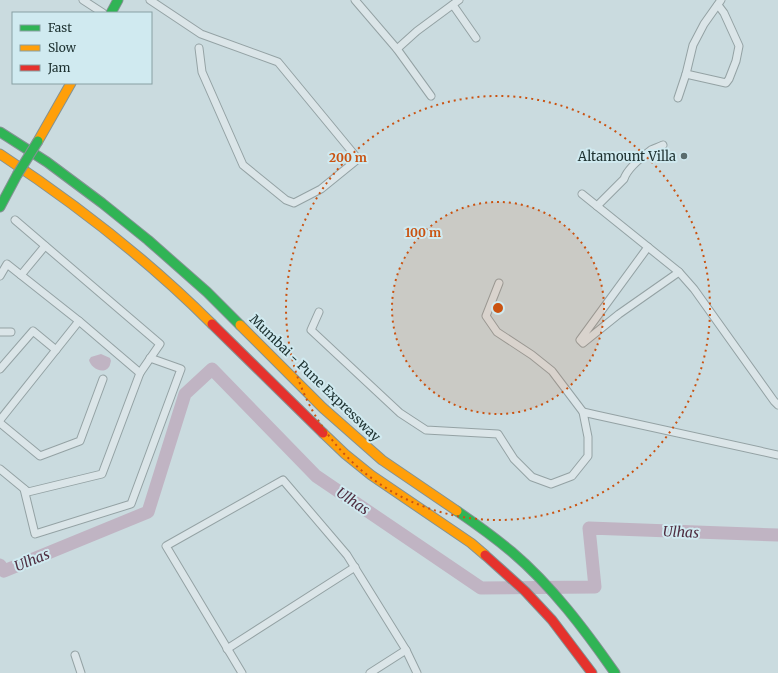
<svg xmlns="http://www.w3.org/2000/svg" width="778" height="673" viewBox="0 0 778 673" font-family="Merriweather,serif">
  <style>
    .water { fill: #c0b4c3 }
    .lines { fill: none; stroke-linecap: round; stroke-linejoin: round }
    .river { stroke: #c0b4c3; stroke-width: 13 }
    .street-casing { stroke: #94a2a4; stroke-width: 9 }
    .fast-casing { stroke: #839293; stroke-width: 11 }
    .slow-casing { stroke: #839293; stroke-width: 11 }
    .jam-casing { stroke: #839293; stroke-width: 11 }
    .street { stroke: #dbe5e8; stroke-width: 7 }
    .fast { stroke: #30b455; stroke-width: 9 }
    .slow { stroke: #ff9f0a; stroke-width: 9 }
    .jam { stroke: #e5322d; stroke-width: 9 }
    .fast-bridge-casing { stroke: #839293; stroke-width: 11; stroke-linecap: butt }
    .fast-bridge { stroke: #30b455; stroke-width: 9 }
    .ring { fill: none; stroke: #ca5311; stroke-width: 2; stroke-dasharray: 2 4 }
    .poi-dot { fill: #5a6c6d; stroke: #d0eaf0; stroke-width: 1.5 }
    .labels { text-anchor: middle; dominant-baseline: central; stroke-width: 4; stroke-linejoin: round; paint-order: stroke }
    .poi-label { font-size: 13px; fill: #1d3130; stroke: #d0eaf0; text-anchor: end }
    .street-label { font-size: 13px; fill: #1d3130; stroke: #d0eaf0 }
    .water-label { font-size: 14px; font-style: italic; fill: #4f2e41; stroke: #d0eaf0 }
    .centre { fill: #ca5311; stroke: #d0eaf0; stroke-width: 2 }
    .ring-label { font-size: 12px; text-anchor: middle; font-weight: bold; fill: #ca5311; stroke: #d0eaf0; stroke-width: 4; stroke-linejoin: round; paint-order: stroke }
  </style>
  <rect width="100%" height="100%" fill="#cadbdf"/>
  <!-- water -->
  <path class="water" d="M101,354L110,358L111,361C110,364 110,367 107,369C100,374 90,366 89,360L91,357Z"/>
  <g class="lines">
    <!-- river -->
    <polyline class="river" points="0,565 4,571 148,512 185,394 212,369 316,476 481,588 595,587 589,528 778,535"/>
    <!-- street casing -->
    <g class="street-casing">
      <g id="street">
        <polyline points="83,0 103,13"/>
        <polyline points="150,0 201,34 278,62 358,159 321,189 294,203 286,200 243,165 202,72 199,48"/>
        <polyline points="355,0 397,49 431,96"/>
        <polyline points="453,5 476,38"/>
        <polyline points="397,49 417,31 459,0"/>
        <polyline points="686,74 726,83 729,79 736,61 739,46 724,13 718,5"/>
        <polyline points="678,98 686,74 693,45 704,24 721,0"/>
        <polyline points="582,194 679,272 694,289 774,401 778,405"/>
        <path d="M597,206L624,179C627,169 643,156 651,150C655,148 659,147 663,145"/>
        <polyline points="648,247 580,340 583,343 619,314 679,272"/>
        <polyline points="21,275 45,246"/>
        <polyline points="0,276 7,264 79,321 0,420"/>
        <polyline points="499,283 486,316 497,332 532,355 552,371 583,412"/>
        <polyline points="319,312 311,330 400,413 426,430 498,434 514,459 532,477 551,484 572,476 588,456 588,437 583,412 596,415 778,455"/>
        <polyline points="79,321 140,373"/>
        <polyline points="0,332 11,332"/>
        <polyline points="0,369 33,331 56,350"/>
        <polyline points="0,423 40,456 80,441 103,379"/>
        <polyline points="0,469 28,492 102,474 140,373 160,344 15,220"/>
        <polyline points="24,489 35,534 131,504 181,369 150,358"/>
        <polyline points="227,649 355,567"/>
        <polyline points="75,655 81,673"/>
        <polyline points="242,673 166,546 283,480 347,555 406,650 417,673"/>
        <polyline points="370,673 406,650"/>
      </g>
    </g>
    <!-- fast casing -->
    <g class="fast-casing">
      <g id="fast">
        <polyline points="111,13 118,0"/>
        <polyline points="0,132 47,162 102,203 148,240 207,292 240,325"/>
        <polyline points="0,207 17,175"/>
        <path d="M457,511C476,524 494,537 512,552C552,586 585,630 615,673"/>
      </g>
    </g>
    <!-- slow casing -->
    <g class="slow-casing">
      <g id="slow">
        <polyline points="38,141 71,83"/>
        <path d="M0,154C76,204 148,260 212,324"/>
        <polyline points="240,325 323,408 382,460 457,511"/>
        <polyline points="323,433 345,454 371,475 471,543 485,555"/>
      </g>
    </g>
    <!-- jam casing -->
    <g class="jam-casing">
      <g id="jam">
        <polyline points="212,324 323,433"/>
        <polyline points="485,555 525,591 552,620 592,673"/>
      </g>
    </g>
    <!-- street -->
    <use href="#street" class="street"/>
    <!-- fast -->
    <use href="#fast" class="fast"/>
    <!-- slow -->
    <use href="#slow" class="slow"/>
    <!-- jam -->
    <use href="#jam" class="jam"/>
    <!-- fast-bridge casing -->
    <g class="fast-bridge-casing">
      <polyline id="fast-bridge" points="17,175 38,141"/>
    </g>
    <!-- fast-bridge -->
    <use href="#fast-bridge" class="fast-bridge"/>
  </g>
  <!-- distance rings -->
  <circle cx="498" cy="308" r="106" fill="#ca5311" fill-opacity=".12"/>
  <g class="ring">
    <circle cx="498" cy="308" r="106"/>
    <circle cx="498" cy="308" r="212"/>
  </g>
  <!-- markers -->
  <circle class="poi-dot" cx="684" cy="156" r="4"/>
  <g class="labels">
    <!-- poi labels -->
    <g class="poi-label">
      <text x="676" y="156">Altamount Villa</text>
    </g>
    <!-- street labels -->
    <g class="street-label">
      <text transform="translate(315 378) rotate(44)">Mumbai - Pune Expressway</text>
    </g>
    <!-- water labels -->
    <g class="water-label">
      <text transform="translate(353 501) rotate(34)">Ulhas</text>
      <text transform="translate(681 532) rotate(2)">Ulhas</text>
      <text transform="translate(32 560) rotate(-22)">Ulhas</text>
    </g>
  </g>
  <circle cx="498" cy="308" r="6" class="centre"/>
  <g class="ring-label">
    <text x="348" y="162">200 m</text>
    <text x="423" y="237">100 m</text>
  </g>
  <!-- legend -->
  <rect x="12" y="12" width="140" height="72" fill="#d0eaf0" stroke="#88a0a3"/>
  <rect x="20" y="25" width="20" height="6" fill="#30b455" stroke="#88a0a3"/>
  <text x="48" y="32" font-size="12" fill="#1d3130">Fast</text>
  <rect x="20" y="45" width="20" height="6" fill="#ff9f0a" stroke="#88a0a3"/>
  <text x="48" y="52" font-size="12" fill="#1d3130">Slow</text>
  <rect x="20" y="65" width="20" height="6" fill="#e5322d" stroke="#88a0a3"/>
  <text x="48" y="72" font-size="12" fill="#1d3130">Jam</text>
</svg>
